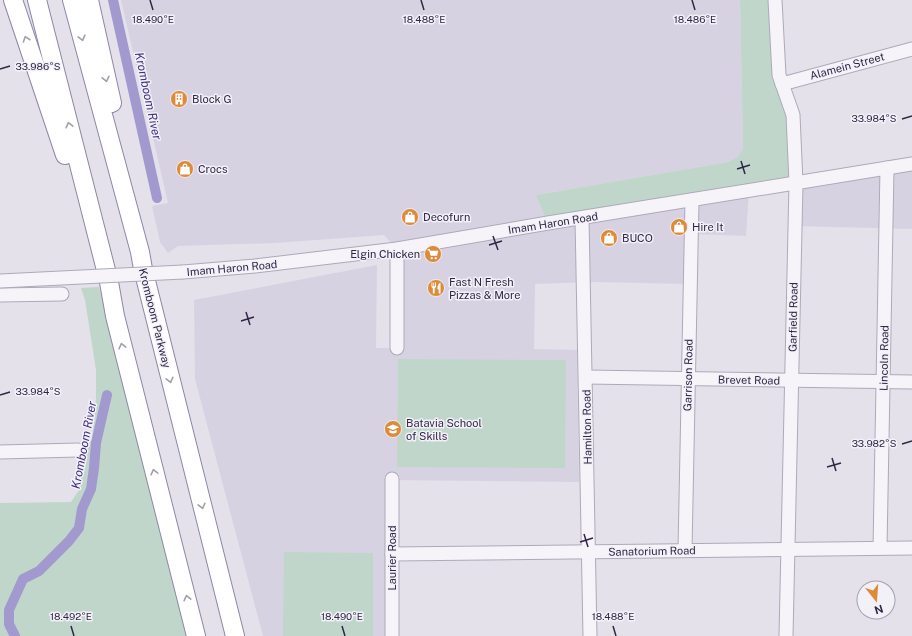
<svg xmlns="http://www.w3.org/2000/svg" width="912" height="636" viewBox="0 0 912 636" font-family="'Public Sans',sans-serif">
  <style>
    .built { fill: #d7d2e1 }
    .green { fill: #c1d6ca }
    .lines { fill: none; stroke-linecap: round; stroke-linejoin: round }
    .canal { stroke: #a299cf; stroke-width: 10 }
    .minor-casing { stroke: #aea9b9; stroke-width: 15 }
    .highway-casing { stroke: #8e87a4; stroke-width: 20 }
    .minor { stroke: #f6f4f9; stroke-width: 13 }
    .highway { stroke: #fff; stroke-width: 18 }
    .minor-bridge-casing { stroke: #aea9b9; stroke-width: 15; stroke-linecap: butt }
    .minor-bridge { stroke: #f6f4f9; stroke-width: 13 }
    .oneway { stroke: #a29eab }
    .ticks { fill: none; stroke: #302745; stroke-width: 1.5 }
    .labels { text-anchor: middle; dominant-baseline: central; stroke-width: 3; stroke-linejoin: round; paint-order: stroke }
    .street-label { font-size: 11px; fill: #302745; stroke: #f3f1f8 }
    .poi-label { font-size: 11px; fill: #302745; stroke: #f3f1f8; text-anchor: start }
    .water-label { font-size: 12px; font-style: italic; fill: #3d2d7e; stroke: #f3f1f8 }
    .ticks-label { font-size: 10px; text-anchor: middle; fill: #302745; stroke: #f3f1f8; stroke-width: 3; stroke-linejoin: round; paint-order: stroke }
  </style>
  <rect width="100%" height="100%" fill="#e4e1eb"/>
  <!-- built -->
  <g class="built">
    <polygon points="121,0 740,0 743,148 739,157 728,162 536,195 749,191 746,236 692,234 690,284 594,282 535,284 534,349 577,350 579,482 386,480 385,636 263,636 195,379 194,300 377,265 376,348 397,348 397,249 384,235 275,243 178,246 168,253 160,242 152,206 168,203"/>
    <polygon points="912,164 912,229 794,226 796,183"/>
  </g>
  <!-- green -->
  <g class="green">
    <polygon points="740,0 775,0 782,84 796,183 548,223 536,195 728,162 738,157 743,148"/>
    <polygon points="99,287 132,410 189,636 0,636 0,503 71,502 79,490 85,451 86,441 92,440 96,399 96,370 85,300 81,288"/>
    <polygon points="398,359 566,360 565,468 397,467"/>
    <polygon points="284,552 373,553 373,636 283,636"/>
  </g>
  <g class="lines">
    <!-- canal -->
    <g class="canal">
      <polyline points="113,0 157,198"/>
      <polyline points="15,636 9,624 9,610 23,579 39,571 69,541 79,528 82,509 91,489 94,468 96,443 107,395"/>
    </g>
    <!-- minor casing -->
    <g class="minor-casing">
      <g id="minor">
        <polyline points="775,0 779,75 793,115 796,183 786,636"/>
        <polyline points="782,84 912,49"/>
        <polyline points="582,218 590,636"/>
        <polyline points="183,272 255,266 397,249 548,223 912,164"/>
        <polyline points="0,295 62,294"/>
        <polyline points="397,348 397,249"/>
        <polyline points="586,377 912,382"/>
        <polyline points="0,452 78,450"/>
        <polyline points="392,479 392,636"/>
        <polyline points="880,548 887,168"/>
        <polyline points="685,550 692,200"/>
        <polyline points="392,554 912,548"/>
      </g>
    </g>
    <!-- highway casing -->
    <g class="highway-casing">
      <g id="highway">
        <polyline points="13,0 65,155"/>
        <polyline points="37,0 109,282 115,316 196,636"/>
        <polyline points="72,0 140,252 143,269 235,636"/>
        <polyline points="89,0 112,103"/>
      </g>
    </g>
    <!-- minor -->
    <use href="#minor" class="minor"/>
    <!-- highway -->
    <use href="#highway" class="highway"/>
    <!-- minor-bridge casing -->
    <g class="minor-bridge-casing">
      <polyline id="minor-bridge" points="0,281 183,272"/>
    </g>
    <!-- minor-bridge -->
    <use href="#minor-bridge" class="minor-bridge"/>
  </g>
  <!-- one-way arrows -->
  <defs><path id="oneway-chevron" d="M-2-3.5L2.5 0L-2 3.5" fill="none" stroke-width="1.6" stroke-linecap="round" stroke-linejoin="round"/></defs>
  <g class="oneway">
    <use href="#oneway-chevron" transform="translate(82 38) rotate(75)"/>
    <use href="#oneway-chevron" transform="translate(26 39) rotate(-109)"/>
    <use href="#oneway-chevron" transform="translate(106 79) rotate(77)"/>
    <use href="#oneway-chevron" transform="translate(69 125) rotate(-104)"/>
    <use href="#oneway-chevron" transform="translate(122 346) rotate(-104)"/>
    <use href="#oneway-chevron" transform="translate(170 380) rotate(76)"/>
    <use href="#oneway-chevron" transform="translate(154 472) rotate(-104)"/>
    <use href="#oneway-chevron" transform="translate(202 506) rotate(76)"/>
    <use href="#oneway-chevron" transform="translate(187 598) rotate(-104)"/>
  </g>
  <!-- ticks -->
  <path class="ticks" d="M150,0L153,10M421,0L424,10M692,0L695,10M0,69L10,66M902,119L912,116M741,161L745,174M737,169L750,165M493,236L498,250M489,245L502,241M246,312L250,325M241,321L254,317M0,395L10,392M902,444L912,441M832,458L836,471M827,467L841,463M584,534L588,547M580,542L593,538M71,626L74,636M342,626L345,636M613,626L616,636"/>
  <!-- icons -->
  <defs>
    <g id="building-disc" transform="scale(0.9)"><circle r="9.5" fill="#dd8b3a" stroke="#f3f1f8"/><path d="M-4-6H4V6H1V3H-1V6H-4ZM-2.5-4.3h1.7v1.8h-1.7ZM.8-4.3h1.7v1.8H.8ZM-2.5-1h1.7V.8h-1.7ZM.8-1h1.7V.8H.8Z" fill="#fff"/></g>
    <g id="shop-disc" transform="scale(0.9)"><circle r="9.5" fill="#dd8b3a" stroke="#f3f1f8"/><path d="M-5-2.5h2.3a2.7 3.5 0 0 1 5.4 0H5L5.5 6h-11ZM-1.5-2.5h3a1.5 2.3 0 0 0-3 0Z" fill="#fff"/></g>
    <g id="supermarket-disc" transform="scale(0.9)"><circle r="9.5" fill="#dd8b3a" stroke="#f3f1f8"/><path d="M-6-5.5h2.5l.6 2H6L4.5 2H-2.5L-4.4-4H-6ZM-1.5 3.2a1.3 1.3 0 1 0 .1 0ZM3 3.2a1.3 1.3 0 1 0 .1 0Z" fill="#fff"/></g>
    <g id="restaurant-disc" transform="scale(0.9)"><circle r="9.5" fill="#dd8b3a" stroke="#f3f1f8"/><path d="M-5-6h1v4h1v-4h1v4h1v-4h1v5L-1.5 .5V6h-2V.5L-5-1ZM5-6V6H3V1.5H1.5Q1.5-4 5-6Z" fill="#fff"/></g>
    <g id="school-disc" transform="scale(0.9)"><circle r="9.5" fill="#dd8b3a" stroke="#f3f1f8"/><path d="M0-5L7-2L0 1L-7-2ZM-4 1L0 2.5L4 1V4Q0 6-4 4Z" fill="#fff"/></g>
  </defs>
  <g fill-rule="evenodd">
    <use href="#building-disc" x="179" y="99"/>
    <use href="#shop-disc" x="185" y="169"/>
    <use href="#shop-disc" x="410" y="217"/>
    <use href="#shop-disc" x="679" y="227"/>
    <use href="#shop-disc" x="609" y="238"/>
    <use href="#supermarket-disc" x="433" y="254"/>
    <use href="#restaurant-disc" x="436" y="288"/>
    <use href="#school-disc" x="393" y="429"/>
  </g>
  <g class="labels">
    <!-- street labels -->
    <g class="street-label">
      <text transform="translate(847 66) rotate(-15)">Alamein Street</text>
      <text transform="translate(553 223) rotate(-9)">Imam Haron Road</text>
      <text transform="translate(232 268) rotate(-5)">Imam Haron Road</text>
      <text transform="translate(793 317) rotate(-89)">Garfield Road</text>
      <text transform="translate(155 318) rotate(76)">Kromboom Parkway</text>
      <text transform="translate(884 358) rotate(-89)">Lincoln Road</text>
      <text transform="translate(688 375) rotate(-89)">Garrison Road</text>
      <text transform="translate(749 380) rotate(1)">Brevet Road</text>
      <text transform="translate(587 427) rotate(-91)">Hamilton Road</text>
      <text transform="translate(652 551) rotate(-1)">Sanatorium Road</text>
      <text transform="translate(392 558) rotate(-90)">Laurier Road</text>
    </g>
    <!-- poi labels -->
    <g class="poi-label">
      <text x="192" y="99">Block G</text>
      <text x="198" y="169">Crocs</text>
      <text x="423" y="217">Decofurn</text>
      <text x="692" y="227">Hire It</text>
      <text x="622" y="238">BUCO</text>
      <text x="420" y="254" text-anchor="end">Elgin Chicken</text>
      <text x="449" y="282">Fast N Fresh<tspan x="449" dy="13">Pizzas &amp; More</tspan></text>
      <text x="406" y="423">Batavia School<tspan x="406" dy="13">of Skills</tspan></text>
    </g>
    <!-- water labels -->
    <g class="water-label">
      <text transform="translate(148 96) rotate(78)">Kromboom River</text>
      <text transform="translate(84 445) rotate(-79)">Kromboom River</text>
    </g>
  </g>
  <g class="ticks-label">
    <text x="153" y="23">18.490°E</text>
    <text x="424" y="23">18.488°E</text>
    <text x="695" y="23">18.486°E</text>
    <text x="38" y="70">33.986°S</text>
    <text x="874" y="122">33.984°S</text>
    <text x="38" y="395">33.984°S</text>
    <text x="874" y="447">33.982°S</text>
    <text x="71" y="620">18.492°E</text>
    <text x="342" y="620">18.490°E</text>
    <text x="613" y="620">18.488°E</text>
  </g>
  <!-- north arrow -->
  <g transform="translate(876 600) rotate(163)"><circle r="19" fill="#f3f1f8" stroke="#a5a0b0"/>
  <path d="M0-3L7 15L0 10L-7 15Z" fill="#dd8b3a"/>
  <text y="-6" font-size="11" font-weight="bold" text-anchor="middle" fill="#302745">N</text>
  </g>
</svg>
